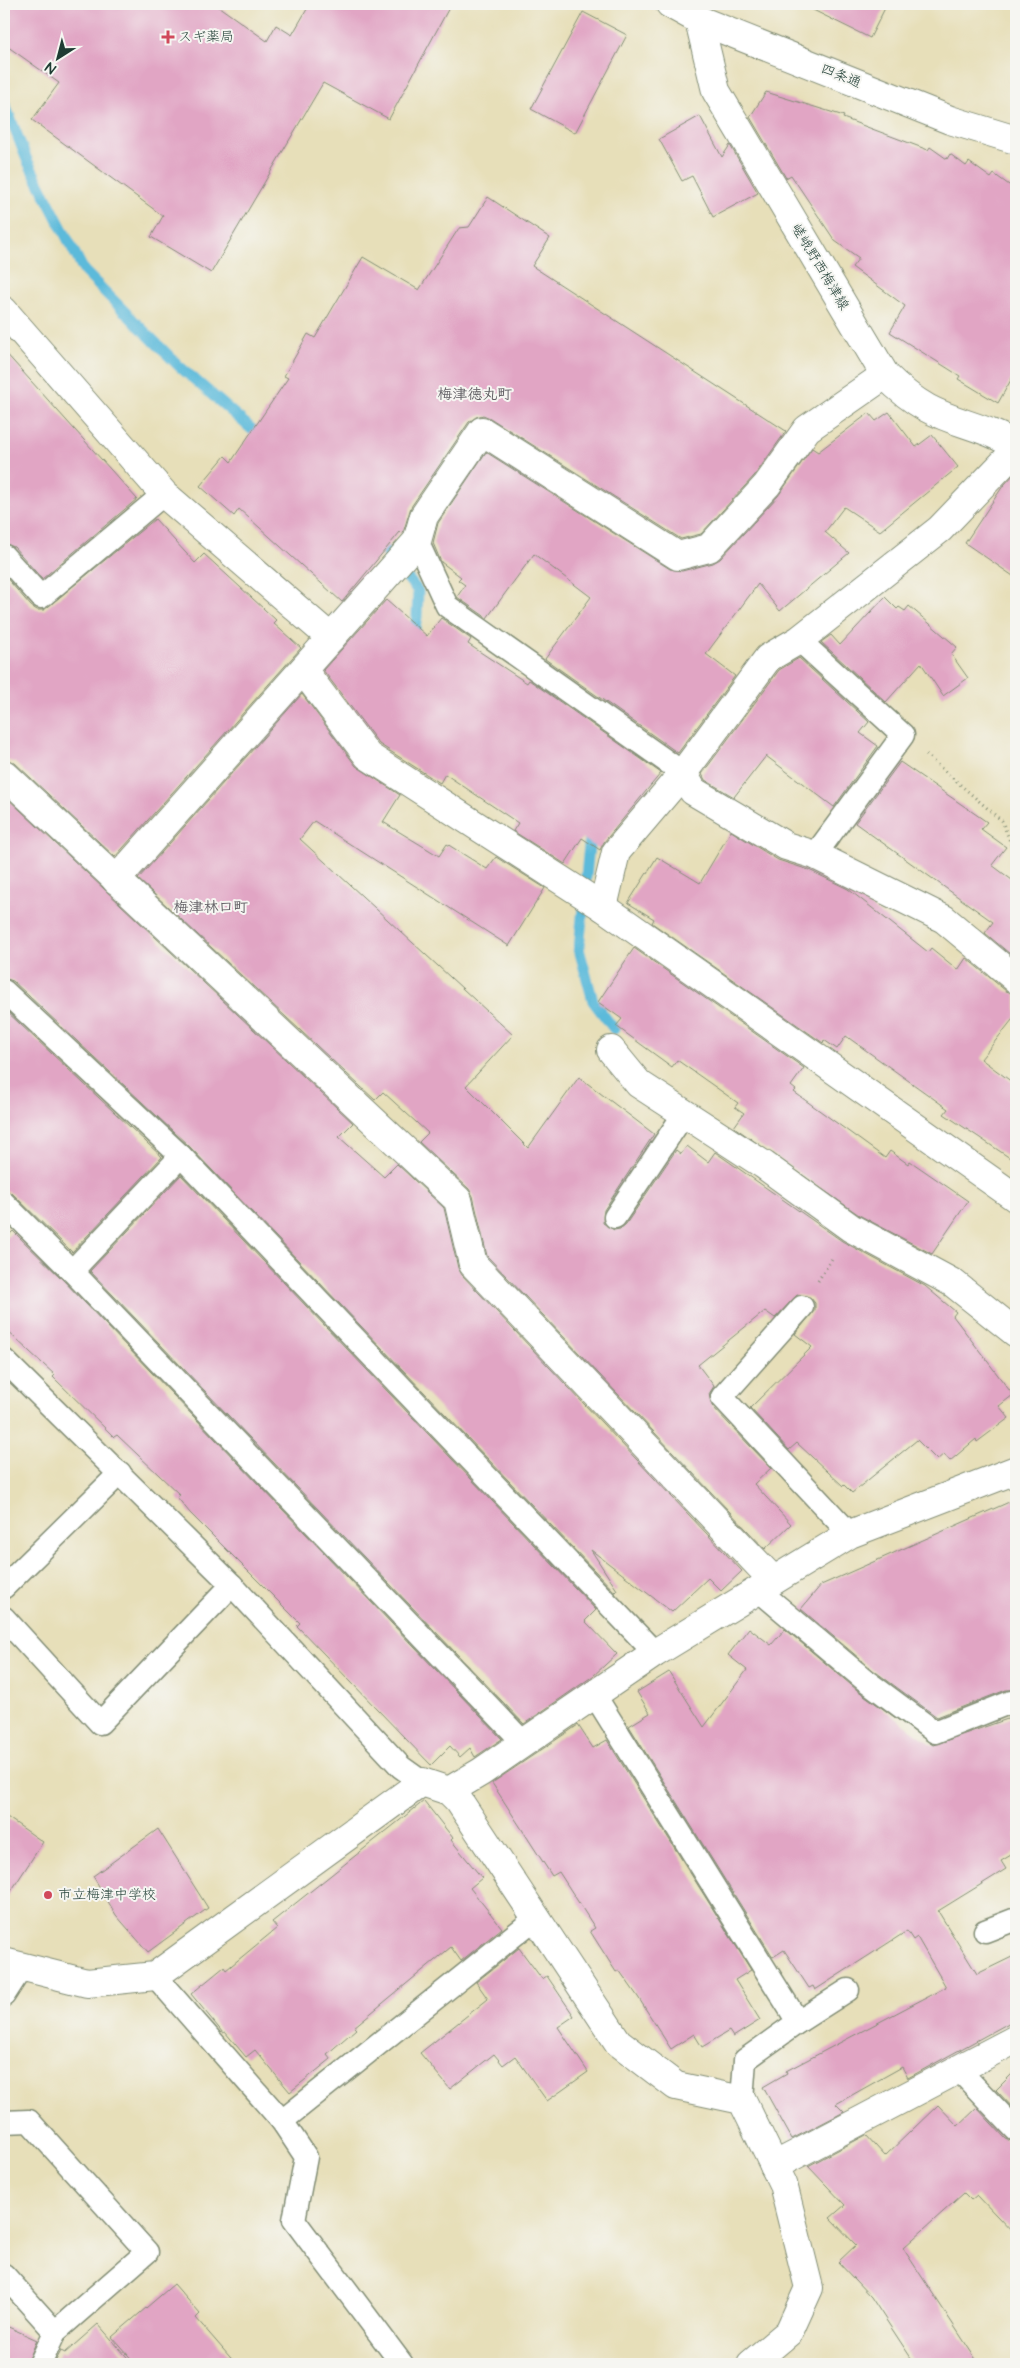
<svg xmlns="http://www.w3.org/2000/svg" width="1020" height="2368" viewBox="0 0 1020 2368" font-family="'Architects Daughter','Klee One',sans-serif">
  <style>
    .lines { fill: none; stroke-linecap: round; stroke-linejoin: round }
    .stream { stroke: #5cbada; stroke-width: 11 }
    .building { fill: #e1a5c4 }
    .lane-casing { stroke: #838e76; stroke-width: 25 }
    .street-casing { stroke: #838e76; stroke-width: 30 }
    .secondary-casing { stroke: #838e76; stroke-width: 30 }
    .primary-casing { stroke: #838e76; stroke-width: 30 }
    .path { stroke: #838e76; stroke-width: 3; stroke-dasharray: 1 4; stroke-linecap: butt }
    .lane { stroke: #fff; stroke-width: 22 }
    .street { stroke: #fff; stroke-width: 28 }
    .secondary { stroke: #fff; stroke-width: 28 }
    .primary { stroke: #fff; stroke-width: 28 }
    .poi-dot { fill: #d1495b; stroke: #f6f6f2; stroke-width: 2 }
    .labels { text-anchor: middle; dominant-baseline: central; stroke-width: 4; stroke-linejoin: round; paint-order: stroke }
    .poi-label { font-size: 14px; fill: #1f3d34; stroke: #f6f6f2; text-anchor: start }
    .street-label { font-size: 14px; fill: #1f3d34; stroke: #f6f6f2 }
    .neighbourhood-label { font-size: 15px; font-weight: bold; fill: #636166; stroke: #f6f6f2 }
  </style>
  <rect width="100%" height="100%" fill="#f6f6f2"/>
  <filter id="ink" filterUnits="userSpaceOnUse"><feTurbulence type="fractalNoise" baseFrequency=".02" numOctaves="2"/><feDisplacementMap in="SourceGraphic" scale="10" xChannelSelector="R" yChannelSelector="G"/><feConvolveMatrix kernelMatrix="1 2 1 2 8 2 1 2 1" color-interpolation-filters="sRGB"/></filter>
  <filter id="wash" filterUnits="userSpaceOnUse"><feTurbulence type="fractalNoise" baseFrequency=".0096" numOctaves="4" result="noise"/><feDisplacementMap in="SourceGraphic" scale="20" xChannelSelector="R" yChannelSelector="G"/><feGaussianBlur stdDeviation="1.12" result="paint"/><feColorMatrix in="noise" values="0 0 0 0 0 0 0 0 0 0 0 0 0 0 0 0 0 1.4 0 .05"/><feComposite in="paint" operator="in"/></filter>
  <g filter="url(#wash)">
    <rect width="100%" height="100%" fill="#e7dfb9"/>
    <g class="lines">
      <!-- stream -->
      <g class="stream">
        <polyline points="4,102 27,160 84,271 179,366 263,439"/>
        <polyline points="376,539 418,591 417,617 413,640"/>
        <polyline points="588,828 590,835 579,949 593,1001 614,1029"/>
      </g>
    </g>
    <g id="blocks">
      <!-- building -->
      <g class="building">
        <polygon points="4,4 215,4 267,41 276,25 292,35 310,4 451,4 389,119 323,83 211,273 151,237 163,216 32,120 59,83 4,44"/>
        <polygon points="801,4 887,4 870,38"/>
        <polygon points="583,12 627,35 575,133 531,109"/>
        <polygon points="766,92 844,116 843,118 928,150 930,147 947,159 950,154 966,166 969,162 991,178 994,174 1016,190 1016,371 998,403 958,379 960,376 890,332 905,306 852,267 859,258 835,241 791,175 786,178 750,117"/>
        <polygon points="700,116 722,157 730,145 758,193 713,217 692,176 682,181 659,139"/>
        <polygon points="488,197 550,238 532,266 786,431 755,475 701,534 681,539 490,418 483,415 476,417 469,422 411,507 403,533 400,532 342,602 239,509 234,516 200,486 225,456 231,462 288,378 284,376 308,334 315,338 363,257 419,290 459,228 469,227"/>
        <polygon points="4,351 137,499 42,579 14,547 4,543"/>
        <polygon points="889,412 916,447 932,435 958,467 880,531 844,507 825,532 849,553 780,611 758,584 706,654 735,676 678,753 545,659 591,597 534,554 487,618 457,597 465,585 458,580 461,577 441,562 433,543 438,523 486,452 670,569 682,571 713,563 720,559 778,496 812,448 818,452 869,413 876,421"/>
        <polygon points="1016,472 1016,578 965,543 1003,486"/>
        <polygon points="155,519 195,563 204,554 276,620 273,623 301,648 115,857 15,763 4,759 4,575 31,606 37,610 44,610"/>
        <polygon points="885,597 897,609 899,607 905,611 909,606 957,647 951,654 968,678 943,696 921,663 886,702 821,642 831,635 840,645"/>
        <polygon points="386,600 427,636 441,618 471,639 468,644 527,683 529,680 661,773 604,842 600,850 582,838 565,864 513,831 518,823 445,774 440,783 379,744 323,670"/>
        <polygon points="799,658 869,722 860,733 878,746 834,807 766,756 734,797 705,780 702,774 779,670"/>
        <polygon points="302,694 356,766 400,795 383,822 439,856 447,844 487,869 496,857 545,888 509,946 314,821 300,839 513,1035 466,1086 528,1148 579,1077 654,1134 604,1210 603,1223 614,1230 620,1229 626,1224 676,1150 681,1154 687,1146 708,1162 715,1152 842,1241 925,1286 956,1312 953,1316 1013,1395 999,1406 1009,1418 977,1442 976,1439 950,1461 944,1454 937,1460 917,1440 852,1493 844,1485 843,1486 797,1443 789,1450 750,1408 812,1347 795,1334 815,1310 815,1303 810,1297 797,1295 775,1318 765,1311 698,1365 714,1386 709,1394 712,1406 771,1468 754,1484 791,1524 765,1549 487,1256 473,1196 469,1189 419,1142 428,1133 383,1092 375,1100 138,879"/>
        <polygon points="900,762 987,822 981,829 1006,847 992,865 1016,883 1016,959 985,933 993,922 855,823"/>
        <polygon points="4,795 353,1123 339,1137 384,1177 397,1164 444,1208 458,1268 462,1275 742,1571 721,1591 708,1578 672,1612 591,1550 617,1590 615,1592 190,1147 13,981 4,978"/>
        <polygon points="731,831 778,860 809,870 848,889 928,952 931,948 958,970 966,958 1006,991 1016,994 1016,1015 981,1059 1016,1085 1016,1162 944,1114 948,1109 846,1036 837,1049 824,1040 823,1043 652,923 654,919 628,903 657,857 700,883"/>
        <polygon points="634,948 804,1068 791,1086 796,1090 794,1092 885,1158 890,1151 908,1164 910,1161 968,1201 932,1254 859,1215 734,1127 744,1113 735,1107 738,1103 677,1060 672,1067 616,1026 622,1019 598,1002"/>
        <polygon points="4,1009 162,1157 72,1252 13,1194 4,1190"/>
        <polygon points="181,1175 596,1610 585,1621 617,1654 593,1676 524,1724 90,1271"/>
        <polygon points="13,1231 63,1280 502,1739 475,1757 470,1748 460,1757 450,1746 431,1765 297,1626 300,1623 190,1513 177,1497 180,1495 117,1435 114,1437 53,1377 55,1375 4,1328 4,1240"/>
        <polygon points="1016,1499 1016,1690 1006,1690 937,1717 873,1670 801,1609 821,1585"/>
        <polygon points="749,1628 771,1645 785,1629 857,1690 933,1745 1016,1716 1016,1852 1001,1861 1006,1869 938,1911 977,1974 1016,1955 1016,2019 908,2078 902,2067 836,2104 844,2112 792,2139 763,2087 787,2073 786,2071 946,1987 917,1937 913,1940 907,1931 815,1990 813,1986 809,1988 784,1950 773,1957 629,1726 650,1713 637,1692 669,1672 704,1727 747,1670 728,1655"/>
        <polygon points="578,1725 593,1748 607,1740 751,1970 735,1980 760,2020 733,2037 729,2031 702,2047 694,2034 671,2049 638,1997 619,1970 616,1972 590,1931 595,1928 559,1872 552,1876 492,1783"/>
        <polygon points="424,1801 453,1838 451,1840 482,1878 470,1888 502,1928 461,1961 451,1947 354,2027 356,2029 327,2054 331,2059 290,2092 255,2050 246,2057 225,2032 223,2033 191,1994 224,1967 226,1970 277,1928 272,1922"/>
        <polygon points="4,1815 43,1842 4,1902"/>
        <polygon points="158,1829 208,1908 148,1952 116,1915 93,1876"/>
        <polygon points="519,1948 542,1979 547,1976 574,2016 558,2027 588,2072 547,2101 515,2056 503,2065 494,2054 450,2089 420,2053 488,1999 476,1982"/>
        <polygon points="1016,2070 1016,2111 996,2090"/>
        <polygon points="938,2105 958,2126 977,2108 1006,2139 1016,2143 1016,2236 977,2195 971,2200 964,2193 903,2248 979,2364 915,2364 871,2297 838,2262 856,2245 830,2218 845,2205 808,2166 866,2135 885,2156"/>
        <polygon points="174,2284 200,2314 196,2318 236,2364 136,2364 112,2337"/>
        <polygon points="98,2324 133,2364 54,2364 61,2351 65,2353"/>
        <polygon points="4,2325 37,2340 27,2364 4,2364"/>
      </g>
    </g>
  </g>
  <g filter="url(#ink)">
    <use href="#blocks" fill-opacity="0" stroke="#838e76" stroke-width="1"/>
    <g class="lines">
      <!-- lane casing -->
      <g class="lane-casing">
        <g id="lane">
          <polyline points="417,541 447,606 683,773"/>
          <polyline points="4,556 41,597 164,494"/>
          <polyline points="799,640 903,735 815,855"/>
          <polyline points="4,991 181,1156 655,1653"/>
          <polyline points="4,1203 72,1271 523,1742"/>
          <polyline points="615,1217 684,1114"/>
          <polyline points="72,1271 181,1156"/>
          <polyline points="802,1307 722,1397 850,1534"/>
          <polyline points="4,1360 232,1585 401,1767 422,1782"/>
          <polyline points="4,1587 120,1473"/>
          <polyline points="757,1589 865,1680 935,1732 1011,1702 1016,1703"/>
          <polyline points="4,1618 100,1723 232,1585"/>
          <polyline points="594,1694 798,2022 745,2060 742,2100"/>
          <polyline points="985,1931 1016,1919"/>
          <polyline points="155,1976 282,2121 537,1917"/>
          <polyline points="4,1995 22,1967"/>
          <polyline points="798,2022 848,1990"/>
          <polyline points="958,2069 1016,2130"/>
          <polyline points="282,2121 306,2157 294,2220 402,2364"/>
          <polyline points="4,2122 29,2121 147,2252 55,2332 40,2364"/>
          <polyline points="4,2275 55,2332"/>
        </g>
      </g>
      <!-- street casing -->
      <g class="street-casing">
        <g id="street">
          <polyline points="4,311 164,494 331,638"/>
          <polyline points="303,670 368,756 603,907 1016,1198"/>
          <polyline points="683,773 693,791 786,846 815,855 944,919 1016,979"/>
          <polyline points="4,774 458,1200 473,1264 773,1580"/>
          <polyline points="116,880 417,541 424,516 482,431 678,556 709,548 767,485 807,429 885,375"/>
          <polyline points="603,907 616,852 683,773 768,658 799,640 940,529 1016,450"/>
          <polyline points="611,1050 639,1084 764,1165 851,1228 953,1283 1016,1333"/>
          <polyline points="449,1791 481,1772 655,1653 850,1534 1016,1470"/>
          <polyline points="4,1962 87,1983 155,1976 422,1782"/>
        </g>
      </g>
      <!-- secondary casing -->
      <g class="secondary-casing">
        <g id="secondary">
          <path d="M699,20L716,91L885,375C898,388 911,399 927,408C956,424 987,427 1016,446"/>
          <polyline points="422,1782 449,1791 459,1801 618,2042 676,2086 742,2100 783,2184 809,2288 789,2332 751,2364"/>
          <polyline points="774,2166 1016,2039"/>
        </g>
      </g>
      <!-- primary casing -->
      <g class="primary-casing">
        <polyline id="primary" points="670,4 699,20 950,120 1016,140"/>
      </g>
      <!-- path -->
      <g class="path">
        <polyline points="926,755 1002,821 1016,857"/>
        <polyline points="818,1281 833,1257"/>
      </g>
      <!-- lane -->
      <use href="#lane" class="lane"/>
      <!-- street -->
      <use href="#street" class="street"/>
      <!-- secondary -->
      <use href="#secondary" class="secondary"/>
      <!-- primary -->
      <use href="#primary" class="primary"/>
    </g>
  </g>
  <!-- markers -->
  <g class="poi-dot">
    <path d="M165.5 29.5h5v5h5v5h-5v5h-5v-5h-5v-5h5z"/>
    <circle cx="48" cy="1895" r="5"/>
  </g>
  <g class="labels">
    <!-- poi labels -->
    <g class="poi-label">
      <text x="178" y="37">スギ薬局</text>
      <text x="58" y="1895">市立梅津中学校</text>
    </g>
    <!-- street labels -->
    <g class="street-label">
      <text transform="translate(841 76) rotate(22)">四条通</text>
      <text transform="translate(820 267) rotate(59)">嵯峨野西梅津線</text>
    </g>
    <!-- neighbourhood labels -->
    <g class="neighbourhood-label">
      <text x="475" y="394">梅津徳丸町</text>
      <text x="211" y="907">梅津林口町</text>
    </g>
  </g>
  <!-- margin -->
  <rect width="1020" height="2368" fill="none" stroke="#f6f6f2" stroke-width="20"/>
  <!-- north arrow -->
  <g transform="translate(58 58) rotate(216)" stroke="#f6f6f2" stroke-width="4" paint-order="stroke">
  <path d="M0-4L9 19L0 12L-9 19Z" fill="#1f3d34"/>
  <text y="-8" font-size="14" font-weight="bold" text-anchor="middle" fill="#1f3d34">N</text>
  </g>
</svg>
